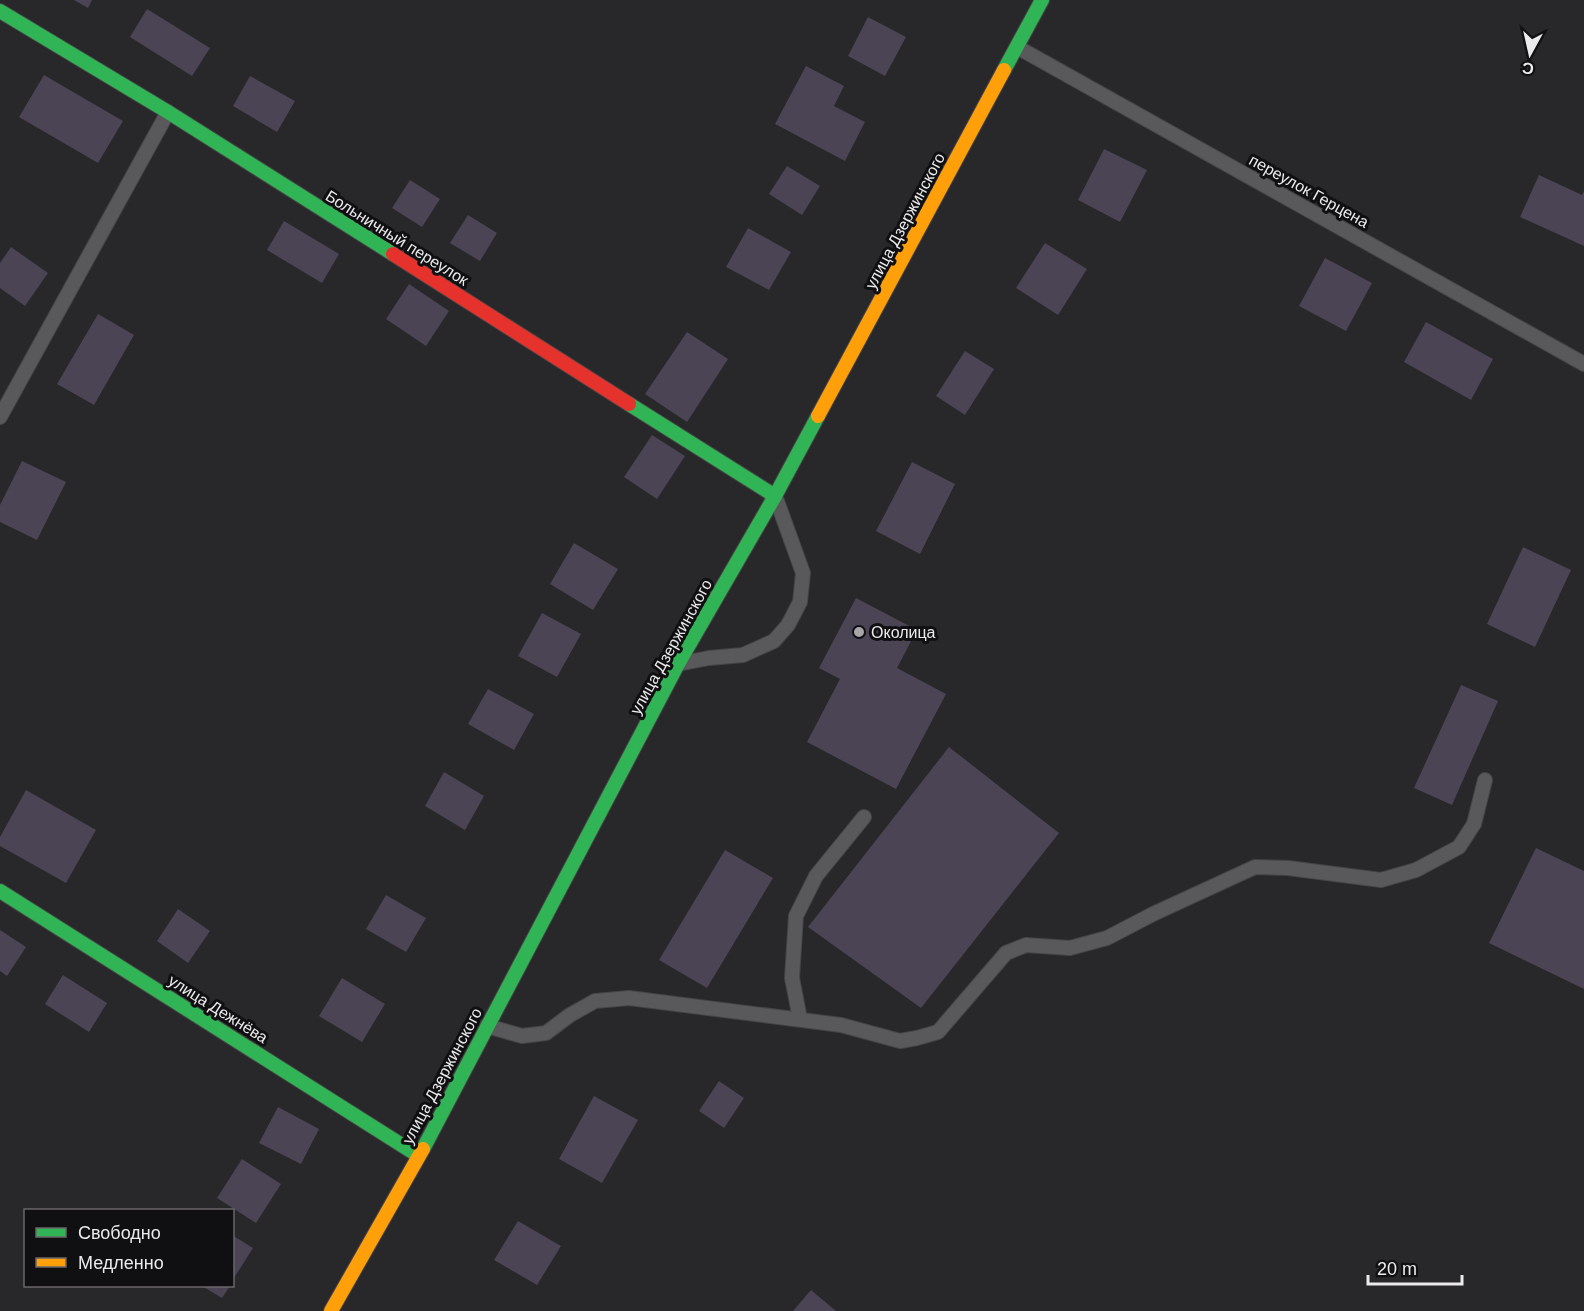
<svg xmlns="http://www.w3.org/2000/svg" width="1584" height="1311" viewBox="0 0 1584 1311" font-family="Helvetica,sans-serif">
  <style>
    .building { fill: #4a4454 }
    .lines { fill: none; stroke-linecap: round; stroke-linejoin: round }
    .lane-casing { stroke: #454446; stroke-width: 16 }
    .fast-casing { stroke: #454446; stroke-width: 16 }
    .slow-casing { stroke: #454446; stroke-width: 16 }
    .jam-casing { stroke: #454446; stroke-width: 16 }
    .lane { stroke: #59585a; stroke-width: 14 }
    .fast { stroke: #30b455; stroke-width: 14 }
    .slow { stroke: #ff9f0a; stroke-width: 14 }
    .jam { stroke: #e5322d; stroke-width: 14 }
    .poi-dot { fill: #a7a6a8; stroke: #100f11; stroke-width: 2 }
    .labels { text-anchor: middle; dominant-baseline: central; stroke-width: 6; stroke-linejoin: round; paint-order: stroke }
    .street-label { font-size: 16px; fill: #ebeaec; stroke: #100f11 }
    .poi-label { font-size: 16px; fill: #ebeaec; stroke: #100f11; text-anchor: start }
  </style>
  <rect width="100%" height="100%" fill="#282729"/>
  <!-- building -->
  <g class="building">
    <polygon points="74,0 92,0 88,8"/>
    <polygon points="147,9 210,48 192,76 130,37"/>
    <polygon points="868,17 906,37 885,76 848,56"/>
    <polygon points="806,66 844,86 834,106 865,122 845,161 775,124"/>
    <polygon points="44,75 123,121 98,163 19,117"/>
    <polygon points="250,76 295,101 277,132 233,106"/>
    <polygon points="1104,149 1147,170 1120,222 1078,200"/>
    <polygon points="787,166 820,186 802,215 769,194"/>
    <polygon points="1539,175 1582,195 1584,191 1584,246 1520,217"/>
    <polygon points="410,180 440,199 422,227 392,208"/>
    <polygon points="468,215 497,233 480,261 450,243"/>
    <polygon points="284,221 339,254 322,283 267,250"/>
    <polygon points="748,228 791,252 769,290 726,267"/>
    <polygon points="1045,243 1087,269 1058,315 1016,288"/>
    <polygon points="11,247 48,273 25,306 0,288 0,263"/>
    <polygon points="1325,258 1372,283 1346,331 1299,306"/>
    <polygon points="409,284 449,311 426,346 386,319"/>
    <polygon points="98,314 134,335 94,405 57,384"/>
    <polygon points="1426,322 1493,359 1471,400 1404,362"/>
    <polygon points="687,332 728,359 687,422 645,394"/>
    <polygon points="965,351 994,369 965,415 936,396"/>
    <polygon points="652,435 685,456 657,499 624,477"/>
    <polygon points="22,461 66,482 37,540 0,522 0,505"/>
    <polygon points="912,462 955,484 920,554 876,531"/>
    <polygon points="574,543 618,569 593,610 550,584"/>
    <polygon points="1523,547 1571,570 1535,647 1487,624"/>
    <polygon points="856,598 917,630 897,668 946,694 896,789 807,742 840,679 819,668"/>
    <polygon points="542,613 581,634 557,677 518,656"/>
    <polygon points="1461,685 1498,701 1452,805 1414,788"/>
    <polygon points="488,689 534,714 514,750 468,724"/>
    <polygon points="949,747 1059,833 921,1008 808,927"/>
    <polygon points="444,772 484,796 465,830 425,806"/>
    <polygon points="26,790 96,830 66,883 0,846 0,837"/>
    <polygon points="1536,848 1584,871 1584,989 1489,943"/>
    <polygon points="725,850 773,878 707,988 659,960"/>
    <polygon points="386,895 426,918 406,952 366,929"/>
    <polygon points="178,909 210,931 188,963 157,941"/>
    <polygon points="0,930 26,947 7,976 0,971"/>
    <polygon points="63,975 107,1003 89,1032 45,1004"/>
    <polygon points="342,978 385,1004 362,1042 319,1016"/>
    <polygon points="719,1081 744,1098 724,1128 699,1111"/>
    <polygon points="594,1096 638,1120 602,1183 559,1159"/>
    <polygon points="278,1107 319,1129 301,1164 259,1143"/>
    <polygon points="242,1159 281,1184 256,1223 217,1198"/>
    <polygon points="518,1221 561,1246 537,1285 494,1260"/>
    <polygon points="232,1235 253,1248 232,1281"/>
    <polygon points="202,1286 230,1286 222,1298"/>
    <polygon points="811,1290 836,1311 793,1311"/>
  </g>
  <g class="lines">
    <!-- lane casing -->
    <g class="lane-casing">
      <g id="lane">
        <polyline points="1017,47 1584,364"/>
        <polyline points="0,417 168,112"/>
        <polyline points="683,663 709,658 743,655 774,641 788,625 800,602 803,573 777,501"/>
        <polyline points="800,1019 792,978 796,916 816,876 864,817"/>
        <polyline points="487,1026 522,1036 546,1033 570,1015 595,1001 629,998 841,1025 900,1041 917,1038 938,1032 1006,953 1026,945 1070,948 1107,938 1153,914 1255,867 1288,868 1381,880 1416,870 1459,847 1474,824 1485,780"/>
      </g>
    </g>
    <!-- fast casing -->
    <g class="fast-casing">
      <g id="fast">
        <polyline points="0,11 168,112 393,254"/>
        <polyline points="1004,70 1042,0"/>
        <polyline points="629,404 775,496"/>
        <polyline points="0,891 419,1156"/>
        <polyline points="423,1149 678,664 775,496 818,416"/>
      </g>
    </g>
    <!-- slow casing -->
    <g class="slow-casing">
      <g id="slow">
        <polyline points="818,416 1004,70"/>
        <polyline points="331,1311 423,1149"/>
      </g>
    </g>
    <!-- jam casing -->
    <g class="jam-casing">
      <polyline id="jam" points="393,254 629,404"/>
    </g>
    <!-- lane -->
    <use href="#lane" class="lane"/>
    <!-- fast -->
    <use href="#fast" class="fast"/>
    <!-- slow -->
    <use href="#slow" class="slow"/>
    <!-- jam -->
    <use href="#jam" class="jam"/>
  </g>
  <!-- markers -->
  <circle class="poi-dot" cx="859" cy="632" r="6"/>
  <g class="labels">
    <!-- street labels -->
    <g class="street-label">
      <text transform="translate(1309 191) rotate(29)">переулок Герцена</text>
      <text transform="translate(905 221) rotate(-62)">улица Дзержинского</text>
      <text transform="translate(397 238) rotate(32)">Больничный переулок</text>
      <text transform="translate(671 647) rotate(-61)">улица Дзержинского</text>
      <text transform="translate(218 1009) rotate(32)">улица Дежнёва</text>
      <text transform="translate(442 1076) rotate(-62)">улица Дзержинского</text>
    </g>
    <!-- poi labels -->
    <g class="poi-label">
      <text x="871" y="632">Околица</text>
    </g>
  </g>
  <!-- legend -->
  <rect x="24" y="1209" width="210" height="78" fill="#100f11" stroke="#686769" stroke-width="1.5"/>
  <rect x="36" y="1228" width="30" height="9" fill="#30b455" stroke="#686769" stroke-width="1.5"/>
  <text x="78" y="1239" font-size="18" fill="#ebeaec">Свободно</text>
  <rect x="36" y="1258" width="30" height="9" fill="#ff9f0a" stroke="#686769" stroke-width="1.5"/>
  <text x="78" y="1269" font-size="18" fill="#ebeaec">Медленно</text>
  <!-- north arrow -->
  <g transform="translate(1530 54) rotate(188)" stroke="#100f11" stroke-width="4.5" paint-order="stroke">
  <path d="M0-4.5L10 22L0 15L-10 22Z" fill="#ebeaec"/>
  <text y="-9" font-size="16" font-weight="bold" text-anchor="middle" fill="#ebeaec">С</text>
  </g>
  <!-- scale -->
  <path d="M1368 1275v9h94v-9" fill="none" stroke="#ebeaec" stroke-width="3"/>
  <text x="1377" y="1275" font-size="18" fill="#ebeaec" stroke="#100f11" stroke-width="4.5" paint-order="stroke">20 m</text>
</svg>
